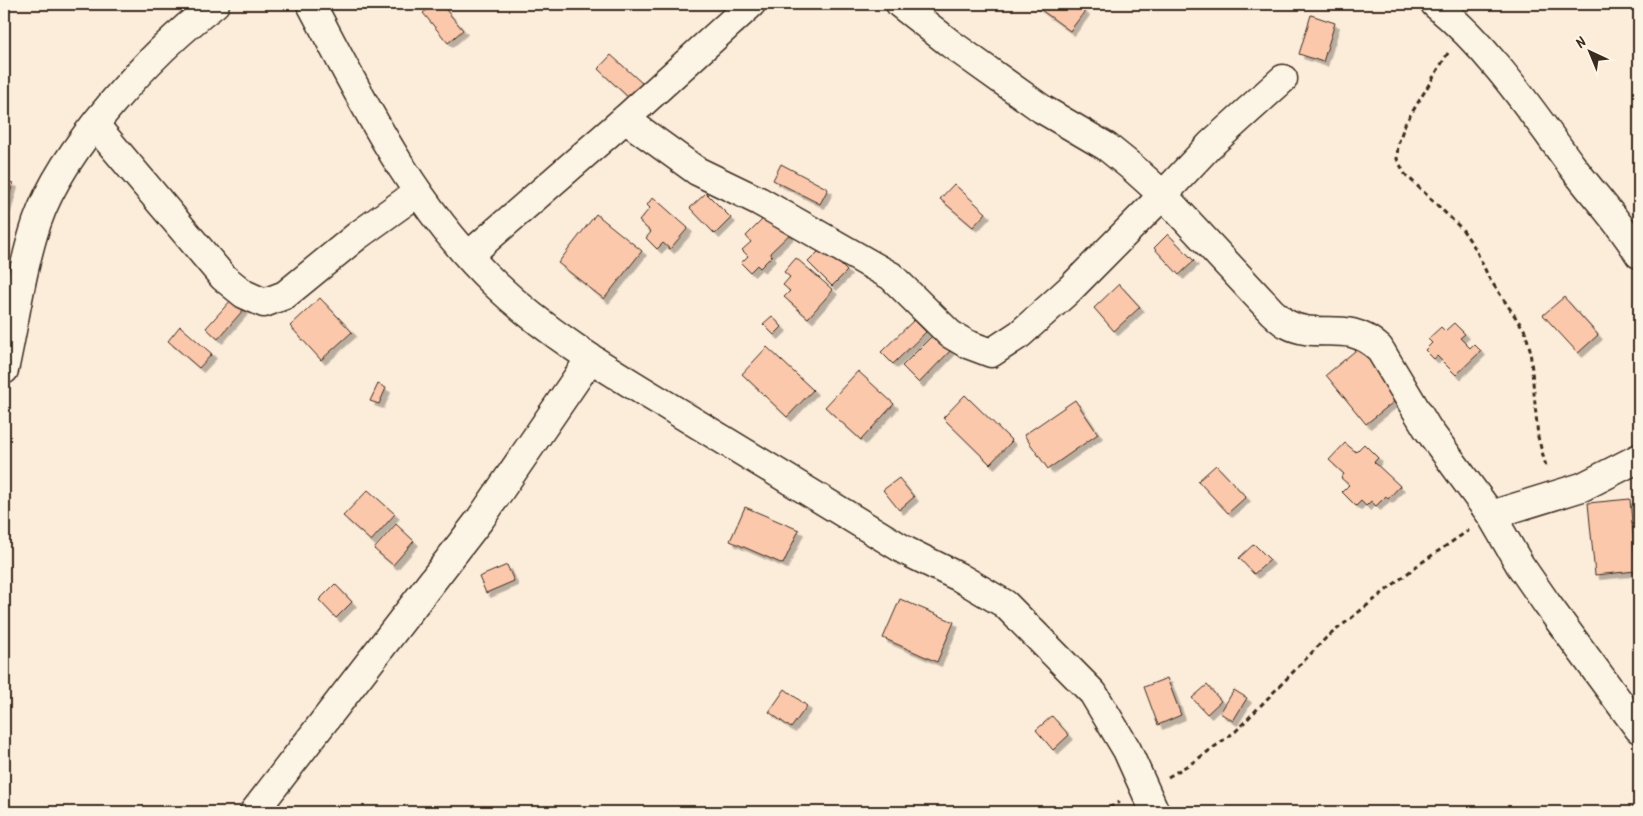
<svg xmlns="http://www.w3.org/2000/svg" width="1643" height="816" viewBox="0 0 1643 816" font-family="Kalam,sans-serif">
  <style>
    .building { fill: #fbc8ac; stroke: #3b2a1e; filter: url(#shadow) }
    .lines { fill: none; stroke-linecap: round; stroke-linejoin: round }
    .minor-casing { stroke: #3b2a1e; stroke-width: 31 }
    .path { stroke: #3b2a1e; stroke-width: 3; stroke-dasharray: 5 4; stroke-linecap: butt }
    .minor { stroke: #fcf5e5; stroke-width: 28 }
  </style>
  <defs>
    <filter id="shadow"><feDropShadow dx="4.5" dy="4.5" stdDeviation="0" flood-color="#0004"/></filter>
  </defs>
  <rect width="100%" height="100%" fill="#fcecda"/>
  <filter id="ink" filterUnits="userSpaceOnUse"><feTurbulence type="fractalNoise" baseFrequency=".02" numOctaves="2"/><feDisplacementMap in="SourceGraphic" scale="10" xChannelSelector="R" yChannelSelector="G"/><feConvolveMatrix kernelMatrix="1 2 1 2 8 2 1 2 1" color-interpolation-filters="sRGB"/></filter>
  <g filter="url(#ink)">
    <!-- building -->
    <g class="building">
      <polygon points="434,4 441,4 463,30 448,43 423,13"/>
      <polygon points="1033,4 1075,4 1085,11 1070,31"/>
      <polygon points="1311,15 1335,23 1323,62 1299,54"/>
      <polygon points="611,55 643,84 629,98 598,69"/>
      <polygon points="781,164 828,189 820,204 773,180"/>
      <polygon points="4,180 13,183 4,214"/>
      <polygon points="954,184 986,213 973,227 940,199"/>
      <polygon points="706,193 731,218 715,234 690,208"/>
      <polygon points="653,197 688,228 670,249 663,243 657,249 646,238 651,232 639,221 650,208 647,205"/>
      <polygon points="773,209 794,230 770,253 772,256 760,268 757,265 750,272 741,263 748,256 742,250 751,242 746,236"/>
      <polygon points="596,214 642,251 604,299 558,263"/>
      <polygon points="1168,234 1194,261 1179,275 1154,248"/>
      <polygon points="823,247 847,271 832,286 808,262"/>
      <polygon points="796,258 833,290 808,318 784,297 790,291 783,285 790,277 784,272"/>
      <polygon points="1119,284 1140,307 1114,331 1094,308"/>
      <polygon points="1564,297 1598,335 1578,353 1543,315"/>
      <polygon points="320,298 352,332 321,360 290,326"/>
      <polygon points="232,299 244,309 218,339 206,328"/>
      <polygon points="772,316 782,327 774,335 763,324"/>
      <polygon points="914,320 926,332 893,364 881,352"/>
      <polygon points="1454,323 1465,334 1460,338 1470,348 1474,344 1481,351 1456,375 1437,356 1434,359 1425,350 1432,343 1428,339 1441,327 1445,331"/>
      <polygon points="180,326 212,354 199,368 168,341"/>
      <polygon points="933,335 950,351 919,383 902,366"/>
      <polygon points="1361,346 1401,396 1366,424 1326,375"/>
      <polygon points="767,347 813,390 787,417 742,374"/>
      <polygon points="858,371 894,404 861,440 825,407"/>
      <polygon points="378,384 386,388 379,404 370,401"/>
      <polygon points="965,395 1012,441 990,464 943,418"/>
      <polygon points="1075,400 1098,434 1048,469 1024,435"/>
      <polygon points="1345,443 1356,452 1364,444 1378,458 1374,462 1400,486 1388,499 1386,496 1376,506 1371,501 1366,506 1361,501 1356,506 1342,492 1349,485 1341,478 1344,474 1329,460"/>
      <polygon points="1216,465 1246,497 1228,513 1198,481"/>
      <polygon points="899,478 914,497 899,510 883,490"/>
      <polygon points="368,490 395,514 371,541 343,516"/>
      <polygon points="1630,499 1636,571 1595,575 1588,503"/>
      <polygon points="745,507 799,530 783,564 730,541"/>
      <polygon points="396,524 414,541 393,565 374,549"/>
      <polygon points="1254,544 1270,560 1254,574 1239,558"/>
      <polygon points="507,565 514,581 486,593 479,577"/>
      <polygon points="335,584 352,602 336,618 319,600"/>
      <polygon points="900,599 954,622 937,662 883,638"/>
      <polygon points="1167,678 1181,715 1158,725 1144,687"/>
      <polygon points="1207,685 1221,701 1207,714 1192,698"/>
      <polygon points="785,689 807,706 791,728 769,712"/>
      <polygon points="1234,690 1247,698 1233,721 1220,713"/>
      <polygon points="1052,716 1069,735 1053,750 1036,730"/>
    </g>
    <g class="lines">
      <!-- minor casing -->
      <g class="minor-casing">
        <g id="minor">
          <path d="M311,4C363,102 413,206 495,284C547,334 610,371 671,408C749,456 828,503 906,551L959,577L1005,604L1093,693L1127,750L1155,812"/>
          <path d="M900,4L951,44L1042,109L1107,147L1133,168L1163,195L1272,312C1277,316 1282,322 1287,324C1319,341 1347,318 1379,348L1427,428L1491,515L1520,565L1547,604L1639,729"/>
          <path d="M1435,4C1491,50 1530,109 1572,166C1594,196 1620,222 1639,254"/>
          <polyline points="625,119 697,171 759,201 891,276 950,334 967,344 991,353 1020,334 1070,289 1163,195 1210,145 1283,79"/>
          <polyline points="95,125 223,277 244,294 264,303 285,295 357,236 417,193"/>
          <polyline points="469,255 625,119 751,4"/>
          <path d="M4,370C15,321 21,270 37,222C63,147 153,51 215,4"/>
          <polyline points="1491,515 1582,487 1639,458"/>
          <polyline points="254,812 481,518 590,359"/>
        </g>
      </g>
      <!-- path -->
      <g class="path">
        <polyline points="1448,53 1405,124 1398,144 1397,159 1405,174 1462,229 1475,248 1489,278 1525,331 1530,349 1538,437 1547,470"/>
        <polyline points="1168,777 1195,761 1236,731 1326,638 1418,565 1469,530"/>
        <polyline points="1101,812 1120,802"/>
      </g>
      <!-- minor -->
      <use href="#minor" class="minor"/>
    </g>
  </g>
  <!-- margin -->
  <rect width="1643" height="816" fill="none" stroke="#fcf5e5" stroke-width="20"/>
  <rect x="10" y="10" width="1623" height="796" fill="none" stroke="#3b2a1e" stroke-width="2" filter="url(#ink)"/>
  <!-- north arrow -->
  <g transform="translate(1590 52) rotate(316)" stroke="#fcf5e5" stroke-width="4" paint-order="stroke">
  <path d="M0-4L9 19L0 12L-9 19Z" fill="#3b2a1e"/>
  <text y="-8" font-size="14" font-weight="bold" text-anchor="middle" fill="#3b2a1e">N</text>
  </g>
</svg>
